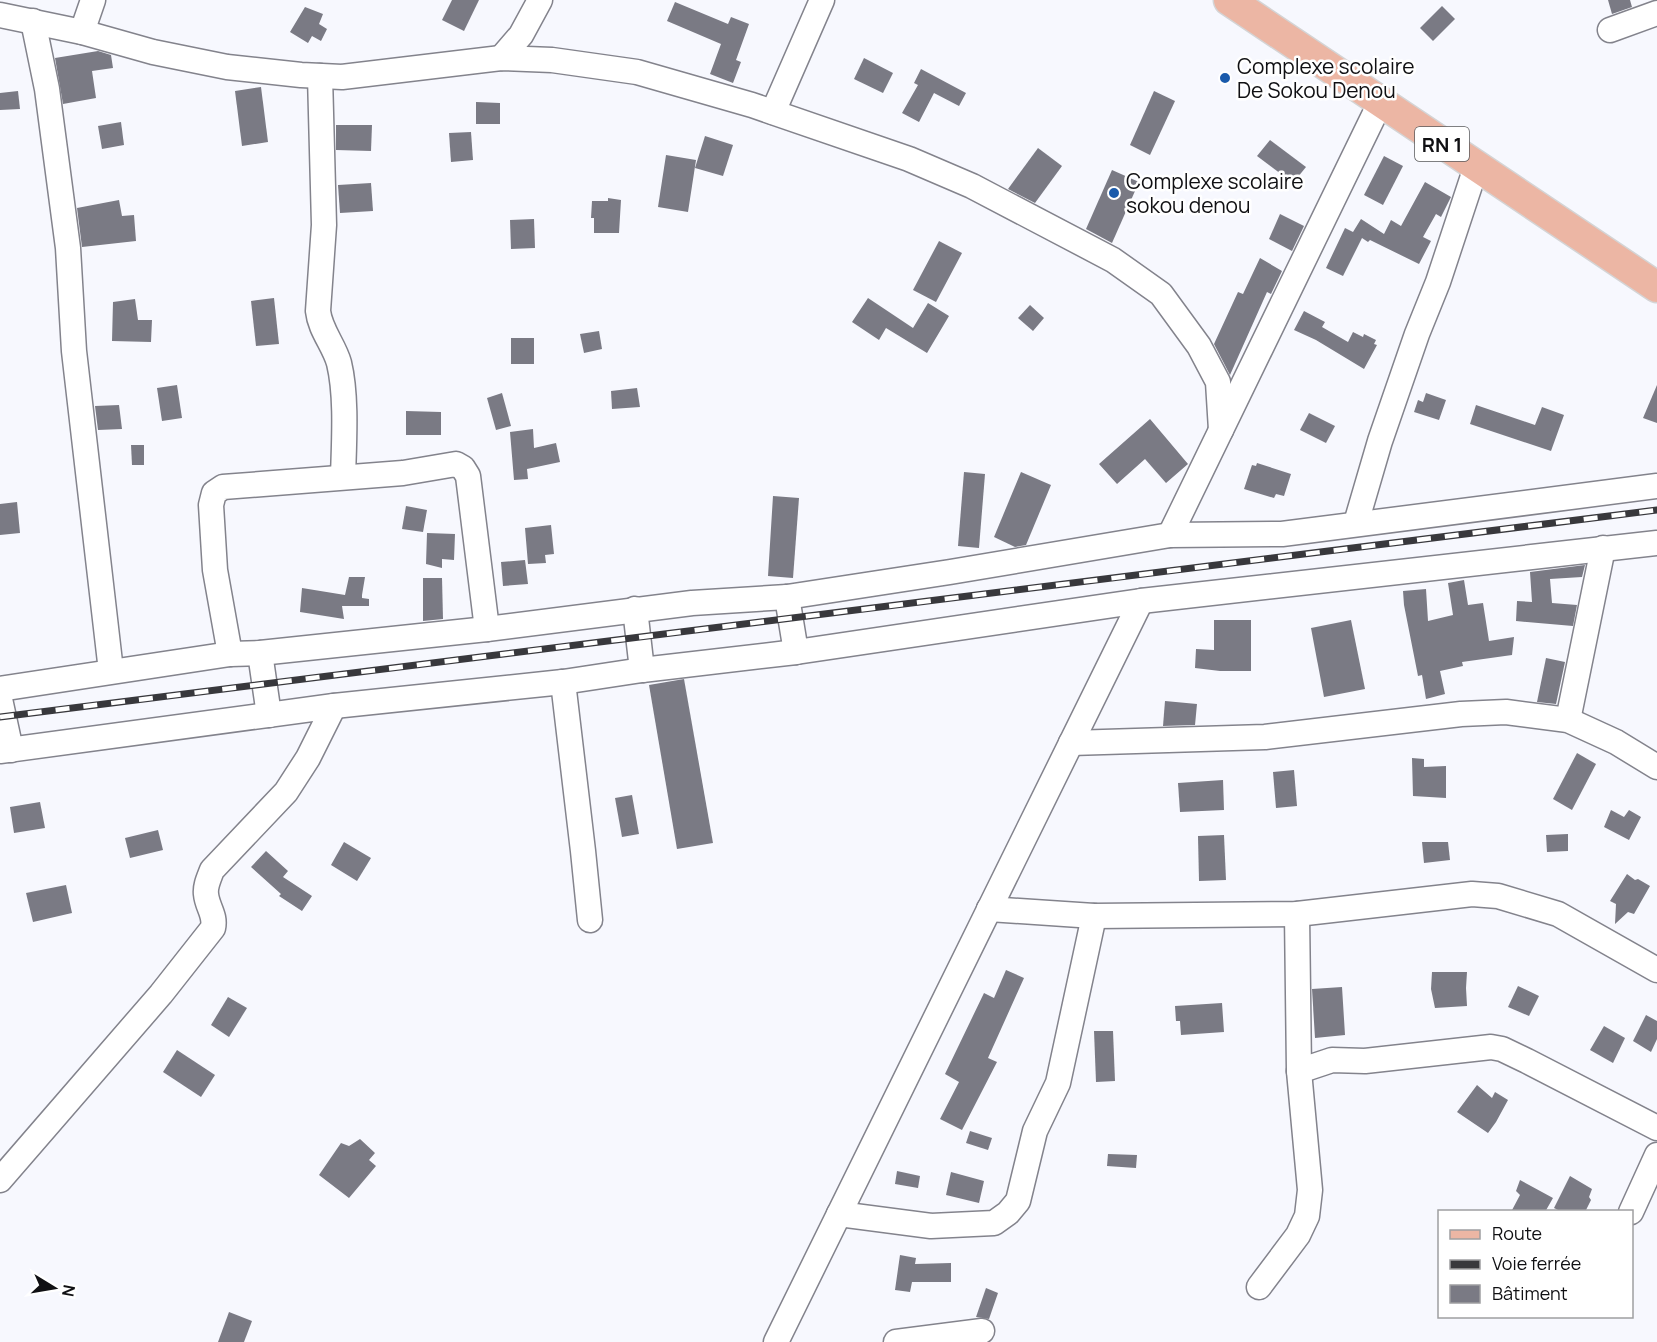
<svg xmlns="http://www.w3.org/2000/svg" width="1657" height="1342" viewBox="0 0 1657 1342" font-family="Manrope,sans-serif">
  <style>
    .building { fill: #7a7a84 }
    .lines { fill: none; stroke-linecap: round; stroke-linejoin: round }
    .minor-casing { stroke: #83838c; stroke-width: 27 }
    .major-casing { stroke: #d4d4d5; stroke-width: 33 }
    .minor { stroke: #fff; stroke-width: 24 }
    .major { stroke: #ecb6a4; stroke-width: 30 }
    .rail-casing { stroke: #38383c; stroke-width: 7 }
    .rail { stroke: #fff; stroke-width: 4.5; stroke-dasharray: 14; stroke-linecap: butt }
    .poi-dot { fill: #1a5aab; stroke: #fff; stroke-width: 2 }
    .labels { text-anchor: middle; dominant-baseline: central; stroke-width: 5; stroke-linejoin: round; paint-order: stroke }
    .shield { fill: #fff; stroke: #58585a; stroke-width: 1.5 }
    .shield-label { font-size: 20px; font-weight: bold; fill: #101013 }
    .poi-label { font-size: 21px; fill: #101013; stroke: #fff; text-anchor: start }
  </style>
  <rect width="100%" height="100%" fill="#f7f8fe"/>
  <!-- building -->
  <g class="building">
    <polygon points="452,0 479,0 464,31 442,20"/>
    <polygon points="1608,0 1630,0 1632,7 1612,14"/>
    <polygon points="675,2 728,24 731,17 749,24 736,60 741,62 733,83 710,74 721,44 667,21"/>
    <polygon points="1442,6 1455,19 1433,41 1420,28"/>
    <polygon points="305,7 323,14 319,24 327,29 321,41 312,36 308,43 290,32"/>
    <polygon points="98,51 111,55 113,68 92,71 96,98 63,104 55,58"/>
    <polygon points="864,58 893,73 883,93 854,79"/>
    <polygon points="921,69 966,93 959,106 934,93 919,122 902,113 918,85 914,83"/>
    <polygon points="261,87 268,142 242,146 235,91"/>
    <polygon points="18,91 20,109 0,110 0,93"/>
    <polygon points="1154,91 1175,101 1150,155 1130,145"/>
    <polygon points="476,102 500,103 500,124 476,124"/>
    <polygon points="121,122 124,145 102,149 98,126"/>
    <polygon points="336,125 372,125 371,151 336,150"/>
    <polygon points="471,132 473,160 451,162 449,133"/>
    <polygon points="705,136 733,145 723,176 695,168"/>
    <polygon points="1270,140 1306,167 1293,183 1257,156"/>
    <polygon points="1038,148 1062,166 1035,203 1008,189"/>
    <polygon points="666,155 696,160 688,212 658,207"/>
    <polygon points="1384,156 1403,166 1383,205 1364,195"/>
    <polygon points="1112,170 1139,182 1112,243 1086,229"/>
    <polygon points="1425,182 1451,197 1441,217 1436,214 1423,237 1431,241 1419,264 1370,240 1368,242 1362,238 1343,276 1326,268 1345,228 1353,232 1361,219 1384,234 1391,220 1401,226"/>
    <polygon points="371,183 373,211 340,213 338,185"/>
    <polygon points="608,198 621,200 619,233 594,233 594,218 591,218 592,201 608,201"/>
    <polygon points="119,200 122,216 134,215 136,241 82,247 77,208"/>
    <polygon points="1280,214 1304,226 1292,251 1269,239"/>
    <polygon points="534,219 535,248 511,249 510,220"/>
    <polygon points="939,241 962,253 936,302 913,290"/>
    <polygon points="1260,258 1282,271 1271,294 1267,292 1230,375 1214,344 1238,292 1243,294"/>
    <polygon points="274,298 279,344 256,346 251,301"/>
    <polygon points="868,298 913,328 928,303 949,316 927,353 886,328 879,340 852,322"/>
    <polygon points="135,299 138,320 152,320 151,342 112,341 113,302"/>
    <polygon points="1030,305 1044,318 1033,331 1018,318"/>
    <polygon points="1304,311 1325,322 1322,327 1348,342 1353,332 1363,337 1364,334 1376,340 1374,344 1377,345 1364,369 1316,340 1294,330"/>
    <polygon points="599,331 602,349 584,353 580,334"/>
    <rect x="511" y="338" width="23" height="26"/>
    <polygon points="177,385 182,418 162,421 157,388"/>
    <polygon points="1657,385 1657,423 1643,418"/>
    <polygon points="637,388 640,407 612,409 611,391"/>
    <polygon points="502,393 511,426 496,430 487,398"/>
    <polygon points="1426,393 1446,400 1439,420 1414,412 1418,400 1423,402"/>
    <polygon points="119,405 122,429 98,430 95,406"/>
    <polygon points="1476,405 1535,425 1542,407 1564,415 1551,451 1470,424"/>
    <polygon points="406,411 441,412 441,435 406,435"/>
    <polygon points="1309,413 1335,426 1326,443 1300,430"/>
    <polygon points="1150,419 1188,464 1166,483 1145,459 1117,484 1099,464"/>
    <polygon points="533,429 534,448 556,443 560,462 527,469 528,479 514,480 510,432"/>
    <polygon points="131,445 144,445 144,465 132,465"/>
    <polygon points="1257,463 1291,474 1284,496 1276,494 1274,498 1244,489 1252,465 1256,466"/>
    <polygon points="964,472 985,474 979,548 958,546"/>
    <polygon points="1021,472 1051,485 1026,545 1015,547 994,537"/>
    <polygon points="773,496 799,498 793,578 768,576"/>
    <polygon points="17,502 20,533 0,535 0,504"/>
    <polygon points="406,506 427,510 423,532 402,529"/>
    <polygon points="551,525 554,554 545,555 546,563 528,564 525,528"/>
    <polygon points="427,533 455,534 454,560 442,559 442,568 426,564"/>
    <polygon points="525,560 528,584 503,586 501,562"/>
    <polygon points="1585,565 1582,577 1550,579 1552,603 1577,605 1573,626 1516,621 1517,601 1532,602 1530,572"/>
    <polygon points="349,577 365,577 362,595 362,598 369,599 369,606 342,606 344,619 300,612 302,588 345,595"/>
    <polygon points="423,578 442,578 443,619 423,621"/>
    <polygon points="1464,580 1468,605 1483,603 1489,641 1514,637 1512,655 1462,662 1463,666 1440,671 1445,694 1426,699 1422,675 1418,676 1404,605 1403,591 1426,589 1428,621 1453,615 1448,583"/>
    <polygon points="1214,620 1251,620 1251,671 1220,671 1195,668 1196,649 1214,650"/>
    <polygon points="1351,620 1365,689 1324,697 1311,628"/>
    <polygon points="1546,658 1565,662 1556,704 1537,702"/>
    <polygon points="684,679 713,843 677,849 649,685"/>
    <polygon points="1165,701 1197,704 1195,725 1163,726"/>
    <polygon points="1577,753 1596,764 1572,810 1553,799"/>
    <polygon points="1412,758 1424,759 1424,767 1446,766 1446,798 1413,796"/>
    <polygon points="1294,770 1297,806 1276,808 1273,772"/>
    <polygon points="1223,780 1224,810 1180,812 1178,783"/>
    <polygon points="632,795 639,834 622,837 615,798"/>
    <polygon points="40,802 45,828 14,833 10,807"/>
    <polygon points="1611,810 1624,817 1629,810 1641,817 1629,840 1604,827"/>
    <polygon points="158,830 163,850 130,858 125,838"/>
    <polygon points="1568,834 1568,851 1547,852 1546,835"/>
    <polygon points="1224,835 1226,880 1199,881 1198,836"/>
    <polygon points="344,842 371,858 357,881 331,865"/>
    <polygon points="1422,842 1448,842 1450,860 1424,863"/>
    <polygon points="266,851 288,871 283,877 312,896 302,911 279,896 281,894 251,867"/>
    <polygon points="1627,874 1635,880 1638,879 1650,886 1634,914 1628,912 1615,924 1616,904 1610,901"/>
    <polygon points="66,885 72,913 33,922 26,893"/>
    <polygon points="1006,970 1024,978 988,1058 997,1062 962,1130 940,1119 959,1082 945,1074 984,993 994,998"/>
    <polygon points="1432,972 1467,972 1466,988 1467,1006 1435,1008 1431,989"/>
    <polygon points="1518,986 1539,996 1529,1016 1508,1007"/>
    <polygon points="1342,987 1345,1035 1315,1038 1312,989"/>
    <polygon points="228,997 247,1008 229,1037 211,1025"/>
    <polygon points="1222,1003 1224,1032 1181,1035 1180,1021 1176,1021 1175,1006"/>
    <polygon points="1646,1015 1657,1021 1657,1039 1651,1052 1633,1041"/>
    <polygon points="1604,1026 1625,1038 1613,1063 1590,1050"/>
    <polygon points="1094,1031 1113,1031 1115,1081 1096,1082"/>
    <polygon points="177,1050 215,1075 201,1097 163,1072"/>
    <polygon points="1477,1085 1492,1098 1495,1092 1508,1100 1496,1122 1488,1133 1457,1112"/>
    <polygon points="970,1131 992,1138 988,1150 966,1143"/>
    <polygon points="360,1139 375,1153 369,1160 376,1166 349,1198 319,1175 341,1143 349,1146"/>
    <polygon points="1108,1154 1137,1155 1136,1168 1107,1166"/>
    <polygon points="897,1171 920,1176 918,1188 895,1184"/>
    <polygon points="951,1172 984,1181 979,1203 946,1195"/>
    <polygon points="1570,1176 1592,1189 1589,1197 1591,1200 1585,1212 1562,1212 1554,1208"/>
    <polygon points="1520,1180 1553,1198 1545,1212 1511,1212 1520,1195 1516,1191"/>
    <polygon points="900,1255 916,1258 915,1264 951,1263 951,1282 912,1282 910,1292 895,1290"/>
    <polygon points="986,1288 998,1293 989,1319 976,1317"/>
    <polygon points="229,1312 252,1321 244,1342 218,1342"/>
  </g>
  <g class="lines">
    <!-- minor casing -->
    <g class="minor-casing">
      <g id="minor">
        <polyline points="0,15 82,32 153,52 227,67 301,75 342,77 501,58 552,60 637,72 752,105 909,159 972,186 1113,260 1161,294 1199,346 1218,382 1221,430"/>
        <polyline points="33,21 47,89 68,248 74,351 111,671"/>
        <polyline points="1610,30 1657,13"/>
        <polyline points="82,32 93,0"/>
        <polyline points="501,58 521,35 540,0"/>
        <path d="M320,76L324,225L318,311C320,330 334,345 339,363C347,396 344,442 343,477"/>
        <polyline points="773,112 822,0"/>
        <polyline points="1356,523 1380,441 1417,334 1438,282 1476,167"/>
        <polyline points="1170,535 1380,103"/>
        <polyline points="787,597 796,652"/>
        <polyline points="635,609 642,670"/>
        <polyline points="260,653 269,715"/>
        <polyline points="230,654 215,570 211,505 214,493 223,487 403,473 456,464 463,468 468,476 487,629"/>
        <polyline points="563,682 583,851 590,920"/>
        <polyline points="0,689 230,654 260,653 487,629 692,603 787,597 950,572 1170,535 1282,534 1657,486"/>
        <polyline points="0,699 11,750"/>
        <polyline points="1568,720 1603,548"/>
        <polyline points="1071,743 1265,737 1461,714 1506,712 1568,720 1616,742 1657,767"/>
        <polyline points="0,751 334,706 563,682 642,670 796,652 1141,601 1657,543"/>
        <polyline points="989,909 1094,916 1297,914 1472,894 1498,896 1558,914 1657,970"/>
        <polyline points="1299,1071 1332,1060 1365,1061 1491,1047 1502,1049 1527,1061 1657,1128"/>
        <path d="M0,1180L161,994L213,928C216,915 207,907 206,894C205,886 209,878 212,870L286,792L308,758L334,706"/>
        <polyline points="1631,1212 1657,1155"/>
        <polyline points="839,1214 931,1226 994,1223 1008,1213 1018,1201 1035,1131 1058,1083 1094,916"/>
        <polyline points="1259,1287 1298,1235 1307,1216 1310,1190 1299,1071 1297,914"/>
        <polyline points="776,1342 1141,601"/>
        <polyline points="896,1342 982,1331"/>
      </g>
    </g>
    <!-- major casing -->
    <g class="major-casing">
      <polyline id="major" points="1229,0 1657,287"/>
    </g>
    <!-- minor -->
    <use href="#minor" class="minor"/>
    <!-- major -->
    <use href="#major" class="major"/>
    <!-- rail casing -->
    <g class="rail-casing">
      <polyline id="rail" points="0,717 1657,510"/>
    </g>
    <!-- rail -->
    <use href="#rail" class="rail"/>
  </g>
  <!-- markers -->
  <g class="poi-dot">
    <circle cx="1225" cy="78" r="6"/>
    <circle cx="1114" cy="193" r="6"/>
  </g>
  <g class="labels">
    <!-- shield labels -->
    <rect class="shield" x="1415" y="127" width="54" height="34" rx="4.5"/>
    <g class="shield-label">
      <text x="1442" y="144">RN 1</text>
    </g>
    <!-- poi labels -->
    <g class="poi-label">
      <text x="1237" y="66">Complexe scolaire<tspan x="1237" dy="24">De Sokou Denou</tspan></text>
      <text x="1126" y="181">Complexe scolaire<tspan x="1126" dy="24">sokou denou</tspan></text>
    </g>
  </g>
  <!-- legend -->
  <rect x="1438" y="1210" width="195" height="108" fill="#ffffff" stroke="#9f9fa1" stroke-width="1.5"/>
  <rect x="1450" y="1230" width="30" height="9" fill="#ecb6a4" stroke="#9f9fa1" stroke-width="1.5"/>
  <text x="1492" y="1240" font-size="18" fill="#101013">Route</text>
  <rect x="1450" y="1260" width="30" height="9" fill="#38383c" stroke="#9f9fa1" stroke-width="1.5"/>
  <text x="1492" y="1270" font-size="18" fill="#101013">Voie ferrée</text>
  <rect x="1450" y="1285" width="30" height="18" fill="#7a7a84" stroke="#9f9fa1" stroke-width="1.5"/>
  <text x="1492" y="1300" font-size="18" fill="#101013">Bâtiment</text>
  <!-- north arrow -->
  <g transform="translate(54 1288) rotate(101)" stroke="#ffffff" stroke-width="4.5" paint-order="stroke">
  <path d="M0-4.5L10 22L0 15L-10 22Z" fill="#101013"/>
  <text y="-9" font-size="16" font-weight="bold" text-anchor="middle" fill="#101013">N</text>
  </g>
</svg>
